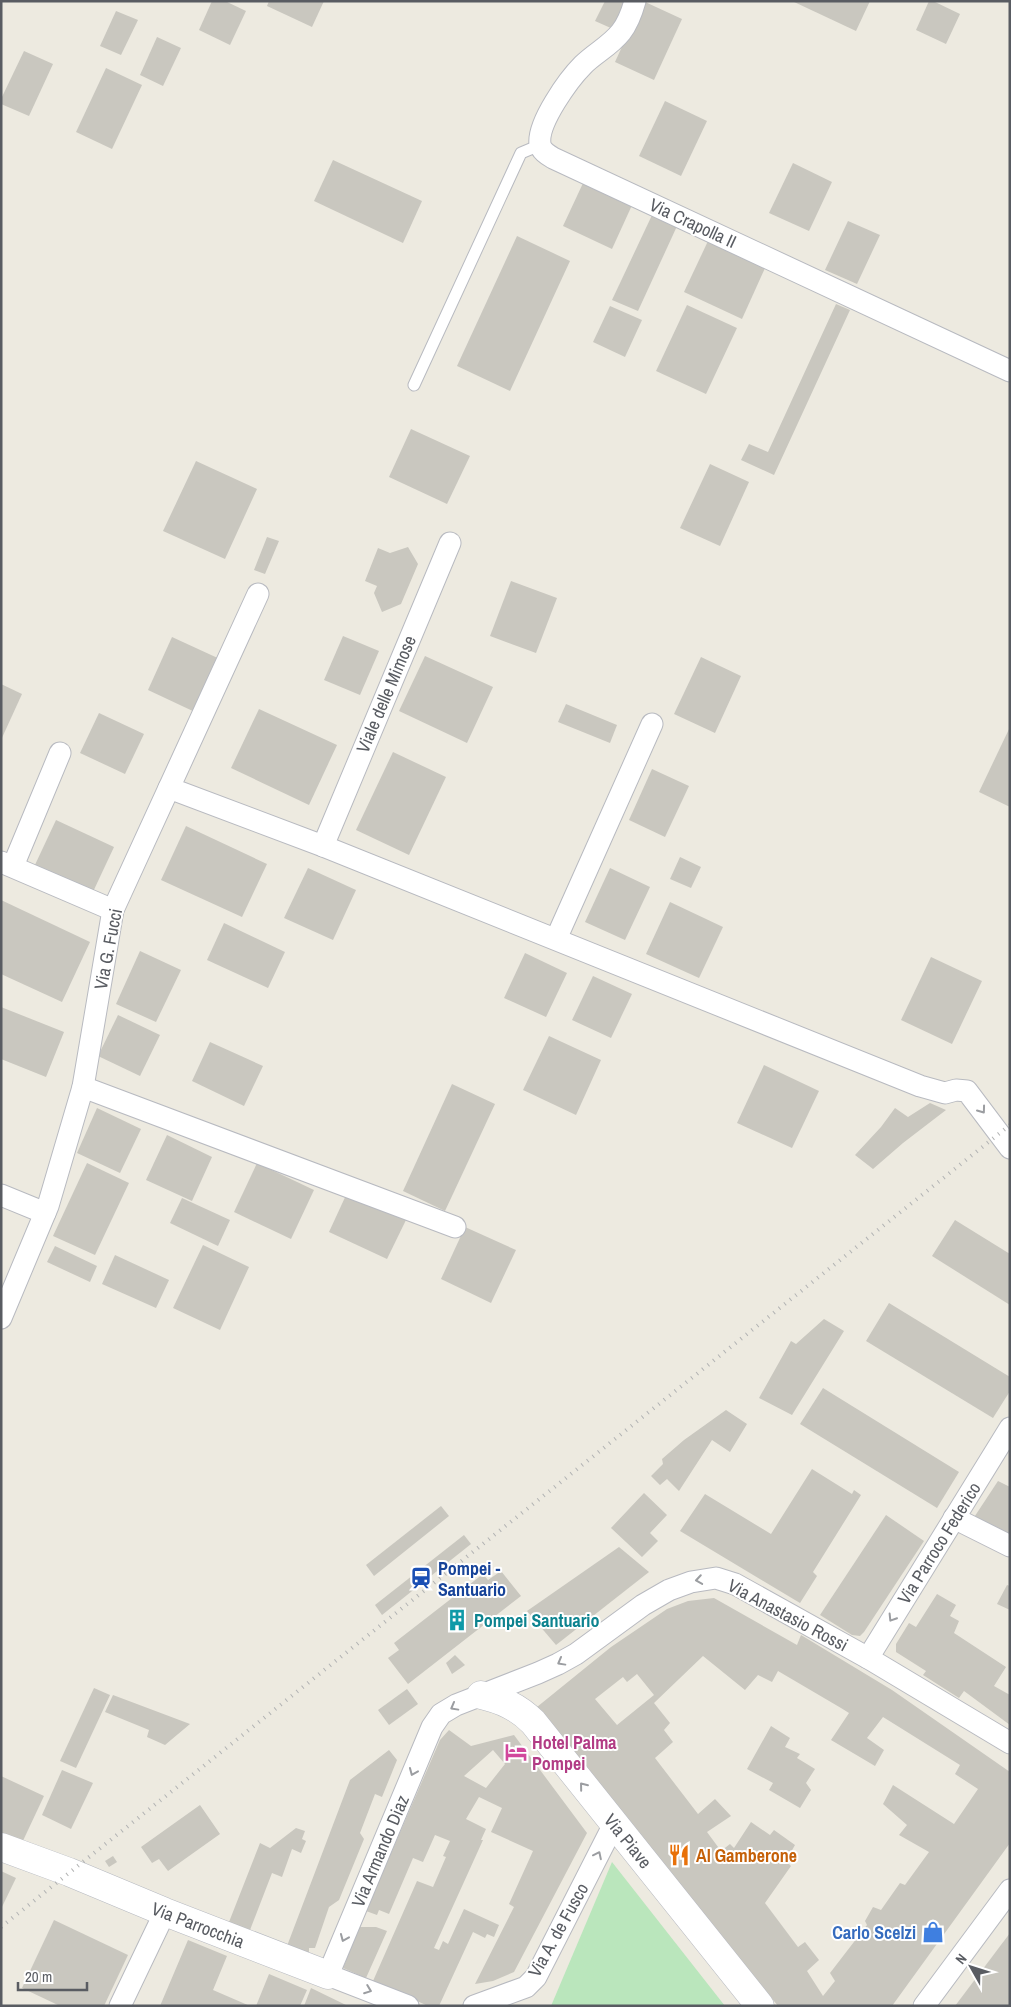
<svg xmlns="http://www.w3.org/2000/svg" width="1011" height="2007" viewBox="0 0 1011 2007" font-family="'Archivo Narrow',sans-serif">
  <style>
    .green { fill: #bae6bc }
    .building { fill: #c9c7bf; fill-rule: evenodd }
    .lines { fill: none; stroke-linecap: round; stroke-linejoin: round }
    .lane-casing { stroke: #b8bac0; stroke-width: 13 }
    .street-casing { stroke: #b8bac0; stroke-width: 23 }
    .secondary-casing { stroke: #b6b9c0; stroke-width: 29 }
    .lane { stroke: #fff; stroke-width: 11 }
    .street { stroke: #fff; stroke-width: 21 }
    .secondary { stroke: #fff; stroke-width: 28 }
    .rail { stroke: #b2b3b3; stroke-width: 4; stroke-dasharray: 1 6; stroke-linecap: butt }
    .oneway { stroke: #9b9da1 }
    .labels { text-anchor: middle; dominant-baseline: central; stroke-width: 4; stroke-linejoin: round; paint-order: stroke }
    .street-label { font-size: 18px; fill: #595c62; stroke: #fff }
    .transit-label { font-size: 18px; font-weight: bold; fill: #164399; stroke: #fff; text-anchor: start }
    .culture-label { font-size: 18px; font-weight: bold; fill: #0d838f; stroke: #fff; text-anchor: start }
    .hotel-label { font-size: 18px; font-weight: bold; fill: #b23c85; stroke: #fff; text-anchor: start }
    .food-label { font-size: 18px; font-weight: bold; fill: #c56008; stroke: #fff; text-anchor: start }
    .shop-label { font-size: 18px; font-weight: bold; fill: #366cbe; stroke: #fff; text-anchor: end }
  </style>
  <rect width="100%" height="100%" fill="#edeae0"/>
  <!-- green -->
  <polygon class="green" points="612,1862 725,2006 551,2006"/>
  <!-- building -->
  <g class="building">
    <polygon points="212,1 225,1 246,11 230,45 199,30"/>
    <polygon points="269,1 324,1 312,27 267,6"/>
    <polygon points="605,1 625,1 613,29 595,21"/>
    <polygon points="643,1 682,19 654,80 615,62"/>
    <polygon points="792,1 870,1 856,31"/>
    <polygon points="929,1 933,1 960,14 946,44 916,30"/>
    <polygon points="116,11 138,20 121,55 100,46"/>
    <polygon points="157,37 181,48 163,86 140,75"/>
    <polygon points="24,51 53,64 29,116 1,104 1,99"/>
    <polygon points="106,68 142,85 112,149 76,132"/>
    <polygon points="665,101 707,121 681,176 639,156"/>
    <polygon points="333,160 422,201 403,243 314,201"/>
    <polygon points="793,163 832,182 809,231 769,213"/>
    <polygon points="584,181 633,203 612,249 563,226"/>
    <polygon points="653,213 678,224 638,311 612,300"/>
    <polygon points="848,221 880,235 857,284 825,270"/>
    <polygon points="517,236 570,261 510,391 457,366"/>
    <polygon points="708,241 765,268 742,319 684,292"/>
    <polygon points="836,304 850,310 774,475 741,460 749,444 768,452"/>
    <polygon points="687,305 737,328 706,394 656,371"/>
    <polygon points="610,306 642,320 625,357 593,342"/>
    <polygon points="411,429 470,456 447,504 389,477"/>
    <polygon points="196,461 257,489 225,559 163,531"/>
    <polygon points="710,464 749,482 720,546 680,528"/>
    <polygon points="267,537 279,541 265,574 254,570"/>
    <polygon points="408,547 418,564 401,604 382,612 374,593 377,586 365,581 378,548 390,553"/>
    <polygon points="511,581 557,598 536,653 490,636"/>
    <polygon points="343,636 379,651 360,695 324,680"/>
    <polygon points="172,637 222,660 197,713 148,690"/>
    <polygon points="425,656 493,687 467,743 399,711"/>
    <polygon points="701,657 741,676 715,733 674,714"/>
    <polygon points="1,684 22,694 1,740"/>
    <polygon points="566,704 617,725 610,743 558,722"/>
    <polygon points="259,709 337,745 309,805 231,768"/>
    <polygon points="99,713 144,734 125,774 80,753"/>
    <polygon points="1010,727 1010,807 979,792"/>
    <polygon points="393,752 446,777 409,855 356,830"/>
    <polygon points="652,769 689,786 665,837 629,820"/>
    <polygon points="56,820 114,847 92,894 34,867"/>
    <polygon points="186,826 267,864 242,917 161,880"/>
    <polygon points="680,857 701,867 691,888 670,879"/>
    <polygon points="308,868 356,890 333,940 284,918"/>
    <polygon points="610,868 650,887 625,940 585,922"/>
    <polygon points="1,900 90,942 62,1002 1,974"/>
    <polygon points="670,902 723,927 699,978 646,954"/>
    <polygon points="224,923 285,952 268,988 207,960"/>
    <polygon points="140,951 181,970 156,1022 116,1004"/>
    <polygon points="525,953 567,973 546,1017 504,998"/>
    <polygon points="931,957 982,981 952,1044 901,1020"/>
    <polygon points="593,976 632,994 611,1038 572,1020"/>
    <polygon points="1,1007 64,1032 46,1077 1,1059"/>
    <polygon points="118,1015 160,1035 140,1076 98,1056"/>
    <polygon points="549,1036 601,1060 576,1115 523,1090"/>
    <polygon points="210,1042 263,1066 244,1106 192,1081"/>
    <polygon points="764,1065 819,1091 792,1148 737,1123"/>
    <polygon points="452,1084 495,1104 445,1211 403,1191"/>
    <polygon points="930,1103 946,1110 903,1143 873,1169 855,1155 881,1127 895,1108 908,1117"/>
    <polygon points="97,1108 141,1129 120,1173 77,1153"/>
    <polygon points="167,1135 212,1157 192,1201 146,1180"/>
    <polygon points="87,1163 129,1183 95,1255 53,1236"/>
    <polygon points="257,1163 314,1190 291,1239 234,1212"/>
    <polygon points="347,1193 406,1220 387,1259 329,1232"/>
    <polygon points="182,1198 230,1220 218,1246 170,1223"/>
    <polygon points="955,1220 1010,1254 1010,1305 932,1256"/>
    <polygon points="465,1227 516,1250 491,1303 441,1279"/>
    <polygon points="203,1245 249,1267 220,1330 173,1308"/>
    <polygon points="55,1246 97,1266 90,1282 47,1262"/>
    <polygon points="115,1255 169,1280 156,1308 102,1284"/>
    <polygon points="889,1303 1010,1377 1010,1391 993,1418 866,1341"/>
    <polygon points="824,1319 844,1331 792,1415 759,1398 791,1341 796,1344"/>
    <polygon points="823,1388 959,1472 937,1508 800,1424"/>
    <polygon points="726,1410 747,1424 730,1452 712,1440 679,1491 667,1479 660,1485 651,1476 663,1464 662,1459 684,1440"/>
    <polygon points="812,1469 852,1494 854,1490 861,1495 813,1572 817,1576 800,1603 680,1531 705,1494 771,1534"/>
    <polygon points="998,1481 1010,1487 1010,1543 969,1525"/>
    <polygon points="644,1493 667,1515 650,1533 658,1541 642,1557 611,1528"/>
    <polygon points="441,1506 449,1516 374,1576 366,1565"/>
    <polygon points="886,1515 924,1541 864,1632 860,1636 852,1635 820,1615"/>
    <polygon points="464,1535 471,1544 382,1615 375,1605"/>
    <polygon points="619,1547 649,1572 556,1645 527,1611"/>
    <polygon points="501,1571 521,1596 408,1684 388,1658 399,1650 394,1643 483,1574 488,1580"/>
    <polygon points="1007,1585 1010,1586 1010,1610 997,1604"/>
    <polygon points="937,1594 956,1605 950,1616 959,1621 954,1633 1006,1667 994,1686 1010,1695 1010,1725 964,1691 959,1698 923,1675 926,1671 896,1652 896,1644 909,1623 916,1627"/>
    <path d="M714,1598L797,1645L801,1635L892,1690L1010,1772V1843L892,2006H778L537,1707L611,1647L667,1609L688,1601ZM703,1656L745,1690L758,1675L772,1682L778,1671L841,1708L849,1713L831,1740L875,1766L884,1750L867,1738L883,1717L960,1765L955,1774L978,1789L954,1824L893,1785L883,1804L907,1825L899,1835L929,1852L905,1885L900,1883L881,1910L873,1907L865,1921L867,1925L830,1973L835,1981L823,1996L807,1971L819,1960L805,1942L798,1947L765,1903L791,1866L786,1861L795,1845L774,1830L770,1835L751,1822L734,1848L730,1844L721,1851L707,1832L731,1816L715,1799L698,1814L655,1758L673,1742L664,1730L670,1723L654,1703ZM637,1674L654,1695L617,1725L595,1699L623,1677L627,1682Z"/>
    <polygon points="455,1655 465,1665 452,1674 446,1663"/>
    <polygon points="94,1688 110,1695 76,1768 60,1761"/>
    <polygon points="407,1689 418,1704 389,1725 378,1710"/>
    <polygon points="113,1695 190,1724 165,1745 147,1737 149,1730 105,1712"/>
    <polygon points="771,1726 790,1738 785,1747 800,1754 797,1758 815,1769 806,1783 811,1790 800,1808 769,1790 773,1783 747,1769"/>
    <path d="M449,1730L471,1746L514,1735L587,1833L514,1972L493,1981L475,1984L514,1907L509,1904L533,1851L491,1832L502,1808L479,1797L466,1819L486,1829L481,1840H483L434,1948L439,1950L443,1941L448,1944L464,1909L499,1925L494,1937L487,1934L485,1938L473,1932L439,2006H428L373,1981L417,1881L433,1887L446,1857L443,1856L450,1841L435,1835L423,1862L413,1858L389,1914L379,1910L377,1915L366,1911L440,1740ZM493,1750L505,1764L486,1788L464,1776Z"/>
    <polygon points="389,1750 397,1760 382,1797 375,1794 360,1833 364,1839 339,1900 329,1907 315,1948 309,1948 309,1953 287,1946 350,1780"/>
    <polygon points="62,1770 93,1783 71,1829 42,1815"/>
    <polygon points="1,1776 44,1796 21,1845 1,1836"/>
    <polygon points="200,1805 220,1834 168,1871 159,1859 152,1863 141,1847"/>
    <polygon points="296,1828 305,1831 302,1839 306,1841 301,1853 292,1849 282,1877 272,1873 250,1930 229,1922 260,1843 270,1848"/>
    <polygon points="113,1856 117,1862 109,1867 105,1861"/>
    <polygon points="1,1871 16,1878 1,1909"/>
    <polygon points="54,1920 128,1955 104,2006 60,2006 22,1988"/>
    <polygon points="356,1927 376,1927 387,1931 366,1978 343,1968 346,1961 343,1957"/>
    <polygon points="1010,1933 1010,2006 955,2006"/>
    <polygon points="188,1940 227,1956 213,1990 250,2006 160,2006"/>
    <polygon points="269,1974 307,1990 300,2006 256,2006"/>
    <polygon points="311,1988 348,2006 304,2006"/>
  </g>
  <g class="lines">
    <!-- lane casing -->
    <g class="lane-casing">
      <polyline id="lane" points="414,385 521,153 540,145"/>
    </g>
    <!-- street casing -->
    <g class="street-casing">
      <g id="street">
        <path d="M635,1C632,12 628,23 621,32C610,46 595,53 583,65C569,79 537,123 540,144C541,151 548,155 553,158L1010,371"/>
        <polyline points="169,788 323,846 920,1086 945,1093 956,1090 967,1091 1010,1148"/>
        <polyline points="323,846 450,543"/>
        <polyline points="1,862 113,910"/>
        <polyline points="13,866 60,753"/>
        <polyline points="556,939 652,724"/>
        <polyline points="83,1087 455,1227"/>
        <polyline points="1,1195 45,1213"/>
        <polyline points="1,1318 48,1206 83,1087 113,910 258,594"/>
        <polyline points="954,1518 1010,1546"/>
        <polyline points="868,1658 1010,1428"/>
        <polyline points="120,2006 165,1912"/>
        <polyline points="408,2006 328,1975 432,1727 441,1714 456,1705 538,1673 558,1664 576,1654 643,1605 669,1590 691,1582 716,1578 735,1584 868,1658 1010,1743"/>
        <polyline points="474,2006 526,1987 536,1977 614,1824"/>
        <polyline points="924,2006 1010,1890"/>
      </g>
    </g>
    <!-- secondary casing -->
    <g class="secondary-casing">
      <g id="secondary">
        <path d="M481,1695C502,1700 518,1707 533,1722L760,2006"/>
        <polyline points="1,1847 69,1872 165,1912 328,1975"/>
      </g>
    </g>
    <!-- lane -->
    <use href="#lane" class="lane"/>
    <!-- street -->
    <use href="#street" class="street"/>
    <!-- secondary -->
    <use href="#secondary" class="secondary"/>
    <!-- rail -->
    <polyline class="rail" points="1,1927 1010,1125"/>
  </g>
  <!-- one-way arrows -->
  <defs><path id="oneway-chevron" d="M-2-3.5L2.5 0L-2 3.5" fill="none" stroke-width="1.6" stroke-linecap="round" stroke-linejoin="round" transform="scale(1.25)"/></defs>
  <g class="oneway">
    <use href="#oneway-chevron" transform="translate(982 1110) rotate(54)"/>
    <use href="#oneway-chevron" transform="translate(699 1580) rotate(171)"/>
    <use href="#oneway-chevron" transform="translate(892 1618) rotate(122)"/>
    <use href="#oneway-chevron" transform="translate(561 1662) rotate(151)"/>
    <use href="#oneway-chevron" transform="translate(454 1707) rotate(151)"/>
    <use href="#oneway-chevron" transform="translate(413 1772) rotate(113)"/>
    <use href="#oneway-chevron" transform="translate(583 1786) rotate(-129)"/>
    <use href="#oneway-chevron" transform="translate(598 1855) rotate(-64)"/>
    <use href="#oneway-chevron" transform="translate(344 1938) rotate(113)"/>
    <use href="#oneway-chevron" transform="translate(368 1990) rotate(21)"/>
  </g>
  <!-- icons -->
  <defs>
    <g id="station-bare" transform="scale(1.725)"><path d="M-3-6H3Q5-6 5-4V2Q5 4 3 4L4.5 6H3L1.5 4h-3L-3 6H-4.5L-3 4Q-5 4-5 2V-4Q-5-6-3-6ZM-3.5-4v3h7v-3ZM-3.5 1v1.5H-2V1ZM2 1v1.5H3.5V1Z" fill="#1a4fb4" stroke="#fff" stroke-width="2.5" paint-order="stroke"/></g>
    <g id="building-bare" transform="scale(1.725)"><path d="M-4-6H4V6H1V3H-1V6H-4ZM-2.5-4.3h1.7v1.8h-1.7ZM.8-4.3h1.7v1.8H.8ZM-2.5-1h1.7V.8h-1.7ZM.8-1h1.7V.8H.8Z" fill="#0f9aa8" stroke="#fff" stroke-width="2.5" paint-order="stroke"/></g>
    <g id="hotel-bare" transform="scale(1.725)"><path d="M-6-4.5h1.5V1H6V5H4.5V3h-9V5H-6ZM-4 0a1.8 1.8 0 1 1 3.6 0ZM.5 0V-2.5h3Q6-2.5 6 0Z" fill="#d1479c" stroke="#fff" stroke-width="2.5" paint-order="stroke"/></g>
    <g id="restaurant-bare" transform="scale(1.725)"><path d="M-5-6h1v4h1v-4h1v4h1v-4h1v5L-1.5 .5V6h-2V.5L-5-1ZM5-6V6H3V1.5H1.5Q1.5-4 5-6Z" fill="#e8710a" stroke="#fff" stroke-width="2.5" paint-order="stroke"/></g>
    <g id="shop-bare" transform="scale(1.725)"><path d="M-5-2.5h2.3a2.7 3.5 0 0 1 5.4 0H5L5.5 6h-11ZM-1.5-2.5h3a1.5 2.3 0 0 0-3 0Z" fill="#3f7fe0" stroke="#fff" stroke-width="2.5" paint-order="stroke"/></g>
  </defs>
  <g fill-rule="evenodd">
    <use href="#station-bare" x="421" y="1578"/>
    <use href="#building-bare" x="457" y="1620"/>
    <use href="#hotel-bare" x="516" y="1752"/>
    <use href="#restaurant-bare" x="679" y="1855"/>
    <use href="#shop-bare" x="933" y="1932"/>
  </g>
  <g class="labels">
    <!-- street labels -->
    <g class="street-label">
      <text transform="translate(693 223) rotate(25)">Via Crapolla II</text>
      <text transform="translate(386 694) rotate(-67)">Viale delle Mimose</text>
      <text transform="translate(108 949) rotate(-79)">Via G. Fucci</text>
      <text transform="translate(939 1543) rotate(-58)">Via Parroco Federico</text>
      <text transform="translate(788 1615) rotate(28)">Via Anastasio Rossi</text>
      <text transform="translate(628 1841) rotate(51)">Via Piave</text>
      <text transform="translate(380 1851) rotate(-67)">Via Armando Diaz</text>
      <text transform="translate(198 1925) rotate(21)">Via Parrocchia</text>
      <text transform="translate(558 1930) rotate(-61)">Via A. de Fusco</text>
    </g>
    <!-- transit labels -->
    <g class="transit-label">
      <text x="438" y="1568">Pompei -<tspan x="438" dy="21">Santuario</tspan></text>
    </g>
    <!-- culture labels -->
    <g class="culture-label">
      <text x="474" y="1620">Pompei Santuario</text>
    </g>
    <!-- hotel labels -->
    <g class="hotel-label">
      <text x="532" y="1742">Hotel Palma<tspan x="532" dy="21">Pompei</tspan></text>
    </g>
    <!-- food labels -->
    <g class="food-label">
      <text x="696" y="1855">Al Gamberone</text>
    </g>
    <!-- shop labels -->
    <g class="shop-label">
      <text x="916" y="1932">Carlo Scelzi</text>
    </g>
  </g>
  <!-- border -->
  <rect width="1011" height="2007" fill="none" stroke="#595c62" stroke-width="5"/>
  <!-- north arrow -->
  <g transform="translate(971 1967) rotate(309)" stroke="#ffffff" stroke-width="4" paint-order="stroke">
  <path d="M0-4L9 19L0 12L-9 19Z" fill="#595c62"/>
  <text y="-8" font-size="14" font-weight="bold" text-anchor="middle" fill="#595c62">N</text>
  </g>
  <!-- scale -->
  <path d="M18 1982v8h69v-8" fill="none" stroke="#595c62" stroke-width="2.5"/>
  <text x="25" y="1982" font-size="15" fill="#595c62" stroke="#ffffff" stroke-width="4" paint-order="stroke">20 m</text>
</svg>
